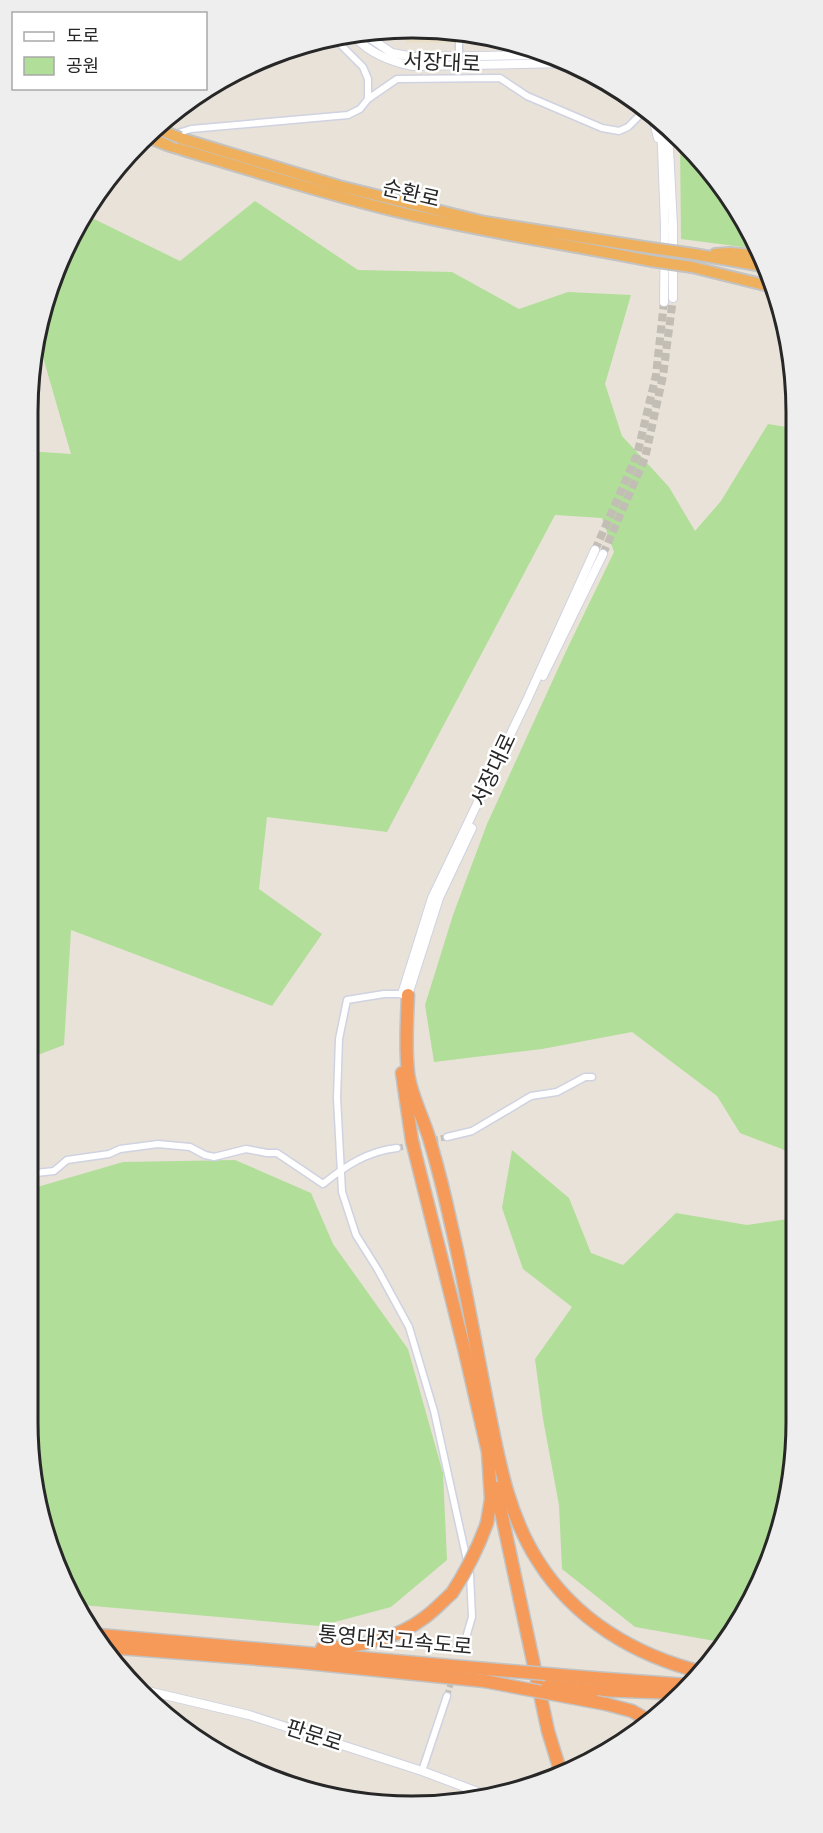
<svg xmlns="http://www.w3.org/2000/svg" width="823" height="1833" viewBox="0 0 823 1833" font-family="'Sofia Sans Condensed','Noto Sans KR',sans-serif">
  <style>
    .education { fill: #eadfc9 }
    .green { fill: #b1de98 }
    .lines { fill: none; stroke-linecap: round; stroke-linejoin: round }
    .minor-tunnel { stroke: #c2bdb5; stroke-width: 6; stroke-dasharray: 6 3; stroke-linecap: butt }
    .tertiary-tunnel { stroke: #c2bdb5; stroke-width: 8; stroke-dasharray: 8 4; stroke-linecap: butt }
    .minor-casing { stroke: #cfd2e0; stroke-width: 9 }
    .tertiary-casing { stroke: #cfd2e0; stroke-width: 10 }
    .trunk-casing { stroke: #c3c3c3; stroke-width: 14 }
    .motorway-casing { stroke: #c3c3c3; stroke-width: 15 }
    .minor { stroke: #fff; stroke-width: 6 }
    .tertiary { stroke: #fff; stroke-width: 8 }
    .trunk { stroke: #eeb05c; stroke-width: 10 }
    .motorway { stroke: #f59a59; stroke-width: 12 }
    .minor-bridge-casing { stroke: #cfd2e0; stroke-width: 9; stroke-linecap: butt }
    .trunk-bridge-casing { stroke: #c3c3c3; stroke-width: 14; stroke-linecap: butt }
    .motorway-bridge-casing { stroke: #c3c3c3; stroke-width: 15; stroke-linecap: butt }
    .minor-bridge { stroke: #fff; stroke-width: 6 }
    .trunk-bridge { stroke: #eeb05c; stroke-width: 10 }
    .motorway-bridge { stroke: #f59a59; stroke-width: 12 }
    .labels { text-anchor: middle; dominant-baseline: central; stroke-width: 5; stroke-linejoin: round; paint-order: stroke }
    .street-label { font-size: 21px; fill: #272727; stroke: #fff }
    .rim { fill: none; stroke: #272727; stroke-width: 3 }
  </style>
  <rect width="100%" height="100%" fill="#e9e2d9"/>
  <!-- education -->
  <polygon class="education" points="411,27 494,43 406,43 402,29"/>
  <!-- green -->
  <g class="green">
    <polygon points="680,141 716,177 758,249 681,239"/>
    <polygon points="255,201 358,270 452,272 519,309 568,292 631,295 605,384 622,436 669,487 695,531 721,501 768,424 793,428 795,1158 782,1149 740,1133 717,1096 632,1032 542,1049 434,1062 425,1005 453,915 487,824 568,647 614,552 602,518 555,515 387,832 267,817 259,889 322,934 272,1006 71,930 64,1045 27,1059 27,451 71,454 40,347 56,265 77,233 94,219 180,261"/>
    <polygon points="512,1150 569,1198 591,1253 623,1265 676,1213 747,1225 795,1218 796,1422 767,1568 721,1642 635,1627 562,1569 559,1505 543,1419 535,1359 572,1307 523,1269 502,1208"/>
    <polygon points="235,1160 311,1193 333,1244 408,1349 443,1473 447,1560 391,1607 320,1626 82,1605 48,1545 27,1422 27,1190 123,1162"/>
  </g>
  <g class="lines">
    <!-- minor-tunnel -->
    <g class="minor-tunnel">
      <polyline points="397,1148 447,1137"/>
      <polyline points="447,1696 453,1676"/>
    </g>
    <!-- tertiary-tunnel -->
    <g class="tertiary-tunnel">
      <polyline points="595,550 637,455 656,375 664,302"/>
      <polyline points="603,554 645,458 663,376 673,298"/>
    </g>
    <!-- minor casing -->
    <g class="minor-casing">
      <g id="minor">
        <polyline points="368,99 397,79 500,78 527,96 602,128 619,131 628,127 647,108"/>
        <polyline points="172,135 191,129 348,115 360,109 368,99 368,79 363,67 338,42"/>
        <polyline points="134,148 154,141"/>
        <polyline points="406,994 384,994 347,1000 339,1039 337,1098 342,1192 356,1235 378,1270 409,1327 434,1411 470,1574 472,1617 462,1651"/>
        <polyline points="447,1137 472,1131 531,1096 557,1092 585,1077 592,1077"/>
        <path d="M27,1174L54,1171L67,1160L109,1154L120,1149L158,1144L190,1147L205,1155L214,1157L246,1149L267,1153H277L323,1184C345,1166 368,1151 397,1148"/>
        <polyline points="422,1771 447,1696"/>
      </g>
    </g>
    <!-- tertiary casing -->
    <g class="tertiary-casing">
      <g id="tertiary">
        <polyline points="367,36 392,53 413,57 550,55"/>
        <path d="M356,38C371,54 392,62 413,66L571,63"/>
        <polyline points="645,106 654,122 658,138"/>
        <polyline points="661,122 665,226 664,302"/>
        <polyline points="668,129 673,226 673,298"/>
        <polyline points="543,676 603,554"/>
        <polyline points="402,994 432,898 527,700 595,550"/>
        <polyline points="408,995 439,898 472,828"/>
        <polyline points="139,1689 249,1715 422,1771 486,1795"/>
      </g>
    </g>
    <!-- trunk casing -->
    <g class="trunk-casing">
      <g id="trunk">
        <polyline points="180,138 339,186 485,222 651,248"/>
        <path d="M167,145C243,168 318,192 395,211C480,232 566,244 651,261"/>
        <polyline points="694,254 767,267"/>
        <polyline points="715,254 730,253 762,256"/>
        <polyline points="692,267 773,287"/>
      </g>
    </g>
    <!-- motorway casing -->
    <g class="motorway-casing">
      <g id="motorway">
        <path d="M408,995C407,1020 405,1046 408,1072C410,1094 424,1119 430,1141C438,1168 445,1196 451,1224C465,1283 475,1343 487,1402C498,1456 507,1513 538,1561C575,1620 636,1656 702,1672"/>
        <polyline points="402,1073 412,1141 465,1352 488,1452 491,1499 487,1523"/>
        <polyline points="496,1488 548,1731 560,1770"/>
        <polyline points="99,1635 486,1669"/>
        <polyline points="106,1647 297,1662 484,1681"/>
        <path d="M322,1648C358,1647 395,1640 424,1618C434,1611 443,1601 452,1593"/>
        <polyline points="594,1678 688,1685"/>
        <polyline points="595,1690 678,1693"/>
        <polyline points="606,1704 632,1711 646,1719"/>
      </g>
    </g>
    <!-- minor -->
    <use href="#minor" class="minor"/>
    <!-- tertiary -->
    <use href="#tertiary" class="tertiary"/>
    <!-- trunk -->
    <use href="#trunk" class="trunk"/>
    <!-- motorway -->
    <use href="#motorway" class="motorway"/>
    <!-- minor-bridge casing -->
    <g class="minor-bridge-casing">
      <polyline id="minor-bridge" points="459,36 459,71"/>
    </g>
    <!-- trunk-bridge casing -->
    <g class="trunk-bridge-casing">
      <g id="trunk-bridge">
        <polyline points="156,128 180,138"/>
        <polyline points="145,136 167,145"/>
        <polyline points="651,248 694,254"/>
        <polyline points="651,261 692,267"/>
      </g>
    </g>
    <!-- motorway-bridge casing -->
    <g class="motorway-bridge-casing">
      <g id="motorway-bridge">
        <path d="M452,1593C467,1570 478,1548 487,1523"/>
        <polyline points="486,1669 594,1678"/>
        <polyline points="484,1681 606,1704"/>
        <polyline points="548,1686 595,1690"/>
      </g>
    </g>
    <!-- minor-bridge -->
    <use href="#minor-bridge" class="minor-bridge"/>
    <!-- trunk-bridge -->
    <use href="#trunk-bridge" class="trunk-bridge"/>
    <!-- motorway-bridge -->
    <use href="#motorway-bridge" class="motorway-bridge"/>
  </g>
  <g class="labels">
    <!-- street labels -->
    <g class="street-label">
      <text transform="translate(442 63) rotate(3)">서장대로</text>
      <text transform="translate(411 194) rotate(13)">순환로</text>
      <text transform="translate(494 770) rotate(-65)">서장대로</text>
      <text transform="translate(395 1641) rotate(5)">통영대전고속도로</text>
      <text transform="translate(314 1736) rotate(18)">판문로</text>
    </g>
  </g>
  <!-- crop -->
  <path d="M0 0H823V1833H0ZM412 38H412A374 374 0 0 1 786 412V1422A374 374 0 0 1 412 1796H412A374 374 0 0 1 38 1422V412A374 374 0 0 1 412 38Z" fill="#eee" fill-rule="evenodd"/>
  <path class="rim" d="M412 38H412A374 374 0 0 1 786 412V1422A374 374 0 0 1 412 1796H412A374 374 0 0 1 38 1422V412A374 374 0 0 1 412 38Z"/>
  <!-- legend -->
  <rect x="12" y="12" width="195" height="78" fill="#ffffff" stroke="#a9a9a9" stroke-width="1.5"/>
  <rect x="24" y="32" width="30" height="9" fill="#ffffff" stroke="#a9a9a9" stroke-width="1.5"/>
  <text x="66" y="42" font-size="18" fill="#272727">도로</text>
  <rect x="24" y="57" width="30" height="18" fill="#b1de98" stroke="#a9a9a9" stroke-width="1.5"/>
  <text x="66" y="72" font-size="18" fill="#272727">공원</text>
</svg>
